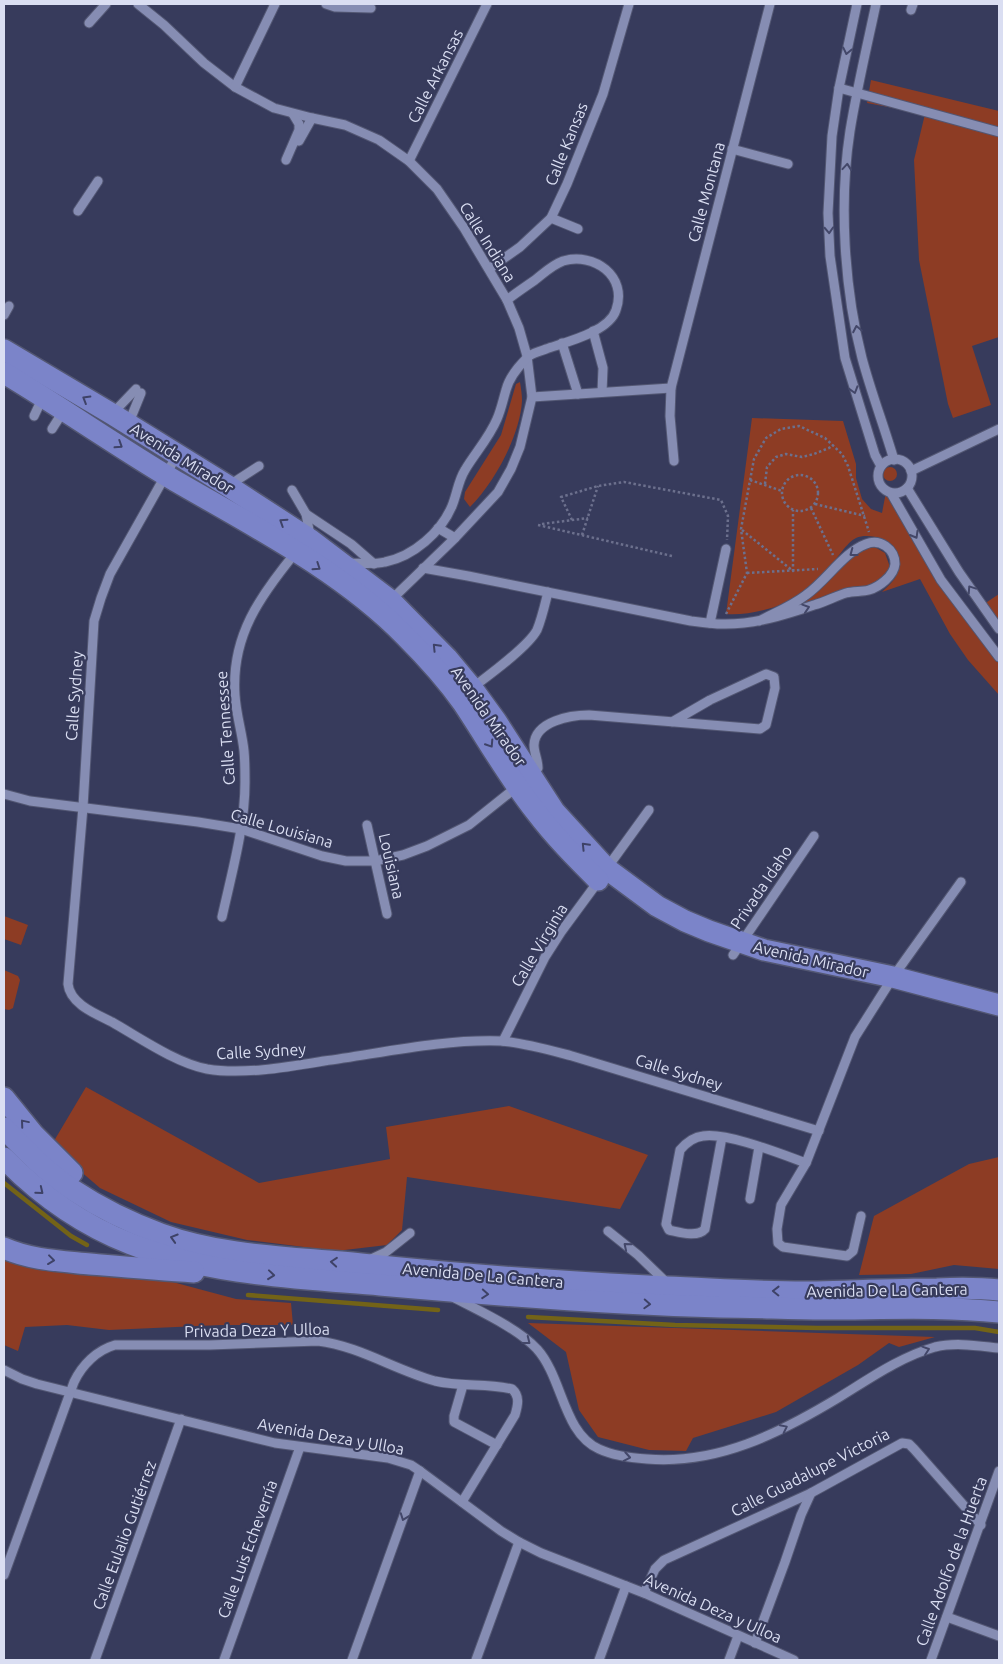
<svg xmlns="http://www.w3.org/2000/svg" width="1003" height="1664" viewBox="0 0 1003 1664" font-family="Ubuntu,sans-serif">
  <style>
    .green { fill: #8d3c24 }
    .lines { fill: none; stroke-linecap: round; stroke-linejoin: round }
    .stream { stroke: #736317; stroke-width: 4.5 }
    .minor-casing { stroke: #535773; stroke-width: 11 }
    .major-casing { stroke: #535773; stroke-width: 24 }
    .path { stroke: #6c708d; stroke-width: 2.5; stroke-dasharray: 2.5 2.5; stroke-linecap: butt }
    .minor { stroke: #868db3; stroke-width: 9 }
    .major { stroke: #7b84c9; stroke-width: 21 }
    .oneway { stroke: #434769 }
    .oneway2 { stroke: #3e4267 }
    .labels { text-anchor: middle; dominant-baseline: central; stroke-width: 4.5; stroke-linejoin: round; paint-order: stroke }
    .street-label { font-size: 16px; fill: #dadef2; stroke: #373b5c }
  </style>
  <rect width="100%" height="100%" fill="#373b5c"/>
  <!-- green -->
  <g class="green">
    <polygon points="871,80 999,111 999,337 972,346 991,405 953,418 948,404 919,260 914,160 925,114 867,103"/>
    <path d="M520,382C521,388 522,395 522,401C520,436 494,483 470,507L464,499L465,492L501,435L516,384Z"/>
    <path d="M752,418L843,421L856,464V478L862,499L871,509L882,513L886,492L916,545L999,660V695L968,660L950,634L920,579L882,592C887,587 895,580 897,574C899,567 900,554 894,548C886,538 868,533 856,538C847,542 837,559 830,567C823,576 812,587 803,594C783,607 749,616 726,614Z"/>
    <circle cx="890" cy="474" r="7"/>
    <polygon points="873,546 885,553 890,567 879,582 764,621 797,605 826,584 848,558"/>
    <polygon points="999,594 999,635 978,608"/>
    <polygon points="4,916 28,925 21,945 4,939"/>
    <polygon points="4,970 18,976 20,980 13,1008 9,1010 4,1009"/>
    <polygon points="86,1087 259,1183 390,1159 386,1127 509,1106 648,1155 620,1209 407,1177 402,1230 387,1245 336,1251 247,1240 171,1222 100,1188 51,1146"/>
    <polygon points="999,1157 999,1269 954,1265 911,1274 859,1275 874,1216 969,1164"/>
    <polygon points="4,1257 18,1265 154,1277 236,1299 291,1303 293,1325 221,1325 109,1330 67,1325 25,1327 18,1351 4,1345"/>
    <polygon points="528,1323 935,1337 899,1347 889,1343 858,1365 776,1412 693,1438 686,1451 649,1450 598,1437 579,1410 566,1352"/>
  </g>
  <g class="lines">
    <!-- stream -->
    <g class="stream">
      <polyline points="4,1183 71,1236 87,1245"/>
      <polyline points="248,1295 438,1310"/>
      <polyline points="528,1317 675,1325 818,1328 975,1328 999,1332"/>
    </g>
    <!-- minor casing -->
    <g class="minor-casing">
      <g id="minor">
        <polyline points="138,4 164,25 204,63 235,87 274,108 312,118 345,125 379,140 409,161 437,189 464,228 507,300 519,328 527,356 532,397 520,447 511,469 498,492 455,538 391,600"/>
        <polyline points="326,4 335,7 371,8"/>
        <polyline points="857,4 839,88 832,136 828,213 830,256 845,358 875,455 881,466"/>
        <path d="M876,4C867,46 857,88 850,131C839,202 844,288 862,358C871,392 884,426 894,460"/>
        <polyline points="911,10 913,4"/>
        <polyline points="89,23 106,4"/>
        <polyline points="235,87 275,4"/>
        <polyline points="839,88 999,132"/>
        <polyline points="299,141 312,118"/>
        <polyline points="732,149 788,164"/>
        <polyline points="286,160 299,130 299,124 293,114"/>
        <polyline points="409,161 487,4"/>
        <polyline points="78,211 98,181"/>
        <polyline points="551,218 578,229"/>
        <polyline points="489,269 520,247 551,218 567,184 603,94 629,4"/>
        <polyline points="4,315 9,306"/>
        <polyline points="593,331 603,368 602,392"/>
        <polyline points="562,343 578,394"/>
        <polyline points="532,397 671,388"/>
        <polyline points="112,414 136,389"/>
        <polyline points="34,416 43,397"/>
        <polyline points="128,425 141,393"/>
        <polyline points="52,429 59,418 66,412"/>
        <path d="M177,455L110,574L101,598L94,621L83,807L68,984C70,1004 96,1014 112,1022C140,1038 176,1063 207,1069C243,1075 288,1067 324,1061C382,1053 442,1039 501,1041C525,1043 549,1050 572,1056L819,1131"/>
        <circle cx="895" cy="476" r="17"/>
        <polyline points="674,461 670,416 671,388 770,4"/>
        <polyline points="911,471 999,429"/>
        <polyline points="228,486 259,466"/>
        <polyline points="907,488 959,572 999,629"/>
        <polyline points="292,490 306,514 310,535"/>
        <polyline points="891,493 941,580 999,657"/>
        <polyline points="306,514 351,544 374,564"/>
        <polyline points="438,528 455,538"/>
        <path d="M348,563C360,563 373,565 385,562C414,556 441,532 452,506C457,494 458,481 465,470C475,453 489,438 497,419C501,410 503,400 506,390C509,378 517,368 526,359C530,353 539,352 546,349C566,342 609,332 616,310C628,276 594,252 563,261C552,265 544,273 535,280C525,287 516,293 507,300"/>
        <path d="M423,568L468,576L691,621C701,622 711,624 721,624C753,625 785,615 814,605C825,602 836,596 846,593C854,591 862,592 869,590C879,587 894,576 895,564C895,549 880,538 866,544C844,552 826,581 806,595C792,606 774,613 759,621"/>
        <polyline points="710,623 726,549"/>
        <path d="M472,688C489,675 528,647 537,630C542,618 545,604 548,592"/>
        <path d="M532,776L538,768C538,760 534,753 534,745C535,721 571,715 589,715L760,729L766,725L775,688L774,677L766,674L710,700L672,722"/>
        <polyline points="4,794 30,801 198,822 241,829 322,856 346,861 375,861 403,855 427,846 469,825 518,786"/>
        <polyline points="367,825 387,914"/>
        <polyline points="607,868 649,810"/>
        <path d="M222,917C232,872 245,827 245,782C245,772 245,761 244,751C242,732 236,714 235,695C231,636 260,596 296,552"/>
        <polyline points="733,955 814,836"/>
        <polyline points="503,1041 545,957 561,932 600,879"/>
        <path d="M722,1137L705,1229C697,1238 679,1232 669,1230L666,1224L680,1150C686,1143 693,1137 703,1136C726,1132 781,1154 806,1163"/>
        <polyline points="750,1199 759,1147"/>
        <polyline points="861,1216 853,1251 847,1256 783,1247 778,1243 777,1229 781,1205 806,1163 855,1037 893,977 961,882"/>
        <polyline points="608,1231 638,1255 667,1283"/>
        <polyline points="371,1259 386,1252 410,1233"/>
        <path d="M453,1297C479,1311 516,1327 537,1349C563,1378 563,1433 599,1449C614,1456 631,1458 647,1459C717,1465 780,1433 838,1398C869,1379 900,1357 935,1347C956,1342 979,1346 999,1348"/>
        <polyline points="4,1370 22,1379 37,1384 275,1443 388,1458 411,1465 420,1471 501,1531 519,1542 541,1553 644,1593 794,1660"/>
        <polyline points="463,1385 454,1416 454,1422 497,1445"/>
        <path d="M4,1575L74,1382C82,1365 97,1350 115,1345H210L318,1341C359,1346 395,1370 435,1381C460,1387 487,1383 512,1389C520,1396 518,1405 515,1415L462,1502"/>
        <polyline points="644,1593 655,1569 664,1560 811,1493 902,1443 909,1444 914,1449 981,1525"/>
        <polyline points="947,1617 999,1636"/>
        <polyline points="755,1643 785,1562 801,1515 811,1493"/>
        <polyline points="95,1660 181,1419"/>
        <polyline points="224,1660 300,1447"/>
        <polyline points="352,1660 420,1471"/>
        <polyline points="476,1660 519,1542"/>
        <polyline points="599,1660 626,1586"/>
        <polyline points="729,1660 738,1636"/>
        <polyline points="931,1660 999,1471"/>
      </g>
    </g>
    <!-- major casing -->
    <g class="major-casing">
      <g id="major">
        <polyline points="4,350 112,414 228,486 311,540 390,600 447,658 472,688 496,721 554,811 607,869 657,906 685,921 709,931 764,950 893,977 999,1005"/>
        <path d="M4,373C61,407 115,445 172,479C251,525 342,571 406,637C426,657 446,679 463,703C487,739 509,778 536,812C555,837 576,858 598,880"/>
        <polyline points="4,1098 34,1135 72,1173"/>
        <path d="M4,1128C25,1150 47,1173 73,1190C100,1208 131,1223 161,1234C224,1257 295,1257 361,1264C463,1275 565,1282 667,1287C717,1289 767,1293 817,1292C857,1291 897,1289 937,1289C958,1288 979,1288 999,1290"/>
        <path d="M4,1158C40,1195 83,1225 131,1244C210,1275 297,1278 380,1285C493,1295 607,1304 720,1307C755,1307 789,1309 824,1309C882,1309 941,1306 999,1312"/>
        <path d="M4,1248C31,1260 61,1261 90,1264C125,1267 159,1270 194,1272"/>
      </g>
    </g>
    <!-- path -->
    <g class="path">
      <circle cx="800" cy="493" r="18"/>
      <polyline points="750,480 782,491"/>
      <polyline points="765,484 767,467 776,457 786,454 802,457 814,454 829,448 833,445"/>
      <polyline points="815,504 865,516"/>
      <polyline points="811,508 833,555"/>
      <polyline points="572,520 561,497 598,486 624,482 721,500 728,516 727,540"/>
      <polyline points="542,524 588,518"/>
      <polyline points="538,525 672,556"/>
      <polyline points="742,530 793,571 793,510"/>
      <polyline points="582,535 598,486"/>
      <polyline points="747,573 818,569"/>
      <polyline points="726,614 747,573 741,529 754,459 766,438 781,429 799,426 825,438 842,454 848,466 869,532"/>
    </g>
    <!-- minor -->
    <use href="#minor" class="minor"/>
    <!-- major -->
    <use href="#major" class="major"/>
  </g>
  <!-- one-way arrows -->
  <defs><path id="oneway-chevron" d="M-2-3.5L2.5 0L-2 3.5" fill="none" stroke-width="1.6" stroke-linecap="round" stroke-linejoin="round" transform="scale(1.25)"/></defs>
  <g class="oneway">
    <use href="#oneway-chevron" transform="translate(847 51) rotate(102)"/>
    <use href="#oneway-chevron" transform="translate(847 167) rotate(-85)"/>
    <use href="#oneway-chevron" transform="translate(829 230) rotate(87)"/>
    <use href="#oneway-chevron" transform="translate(857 329) rotate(-101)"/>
    <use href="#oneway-chevron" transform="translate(854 390) rotate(73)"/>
    <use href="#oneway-chevron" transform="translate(915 535) rotate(60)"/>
    <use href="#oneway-chevron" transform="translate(853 553) rotate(143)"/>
    <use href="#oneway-chevron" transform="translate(971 589) rotate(-124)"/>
    <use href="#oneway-chevron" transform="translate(806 608) rotate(-18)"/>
    <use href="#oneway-chevron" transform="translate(627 1246) rotate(-140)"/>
    <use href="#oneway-chevron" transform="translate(527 1341) rotate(38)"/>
    <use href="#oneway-chevron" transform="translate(926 1350) rotate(-19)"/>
    <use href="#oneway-chevron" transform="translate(784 1428) rotate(-26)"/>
    <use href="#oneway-chevron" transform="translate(627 1457) rotate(10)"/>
    <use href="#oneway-chevron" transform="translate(404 1517) rotate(110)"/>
  </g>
  <g class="oneway2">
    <use href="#oneway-chevron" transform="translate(86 399) rotate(-149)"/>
    <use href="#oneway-chevron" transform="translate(119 445) rotate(33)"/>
    <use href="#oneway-chevron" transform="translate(283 522) rotate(-147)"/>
    <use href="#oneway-chevron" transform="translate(317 567) rotate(34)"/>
    <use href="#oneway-chevron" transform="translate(436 647) rotate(-134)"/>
    <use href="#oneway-chevron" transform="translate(490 744) rotate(57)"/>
    <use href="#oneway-chevron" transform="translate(585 846) rotate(-134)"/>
    <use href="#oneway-chevron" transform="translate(24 1123) rotate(-130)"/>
    <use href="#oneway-chevron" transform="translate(40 1191) rotate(39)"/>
    <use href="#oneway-chevron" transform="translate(174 1238) rotate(-163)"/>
    <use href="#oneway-chevron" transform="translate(51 1260) rotate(7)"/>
    <use href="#oneway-chevron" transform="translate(334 1262) rotate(-175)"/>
    <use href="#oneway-chevron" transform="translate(271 1275) rotate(6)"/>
    <use href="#oneway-chevron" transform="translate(776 1291) rotate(-179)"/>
    <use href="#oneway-chevron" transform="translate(485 1294) rotate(4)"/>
    <use href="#oneway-chevron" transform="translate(647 1304) rotate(3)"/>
  </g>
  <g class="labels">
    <!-- street labels -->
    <g class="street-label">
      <text transform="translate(435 76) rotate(-63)">Calle Arkansas</text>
      <text transform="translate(566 144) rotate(-68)">Calle Kansas</text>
      <text transform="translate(706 192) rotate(-75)">Calle Montana</text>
      <text transform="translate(488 242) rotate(58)">Calle Indiana</text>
      <text transform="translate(182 458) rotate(32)">Avenida Mirador</text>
      <text transform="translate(74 696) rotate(-86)">Calle Sydney</text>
      <text transform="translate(489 716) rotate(55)">Avenida Mirador</text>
      <text transform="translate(225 728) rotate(-94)">Calle Tennessee</text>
      <text transform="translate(282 828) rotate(16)">Calle Louisiana</text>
      <text transform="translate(392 866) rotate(77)">Louisiana</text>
      <text transform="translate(761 887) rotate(-56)">Privada Idaho</text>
      <text transform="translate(539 945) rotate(-59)">Calle Virginia</text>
      <text transform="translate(811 959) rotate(13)">Avenida Mirador</text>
      <text transform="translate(261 1051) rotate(-3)">Calle Sydney</text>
      <text transform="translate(679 1072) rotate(17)">Calle Sydney</text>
      <text transform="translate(483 1275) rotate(5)">Avenida De La Cantera</text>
      <text transform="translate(887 1290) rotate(-1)">Avenida De La Cantera</text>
      <text transform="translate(257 1330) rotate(-1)">Privada Deza Y Ulloa</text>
      <text transform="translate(331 1436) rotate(10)">Avenida Deza y Ulloa</text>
      <text transform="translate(810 1472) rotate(-27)">Calle Guadalupe Victoria</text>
      <text transform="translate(124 1535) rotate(-70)">Calle Eulalio Gutiérrez</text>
      <text transform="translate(247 1549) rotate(-70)">Calle Luis Echeverría</text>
      <text transform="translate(951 1561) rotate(-70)">Calle Adolfo de la Huerta</text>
      <text transform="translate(713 1608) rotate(24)">Avenida Deza y Ulloa</text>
    </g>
  </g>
  <!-- border -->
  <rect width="1003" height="1664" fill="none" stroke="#dadef2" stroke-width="10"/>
</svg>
